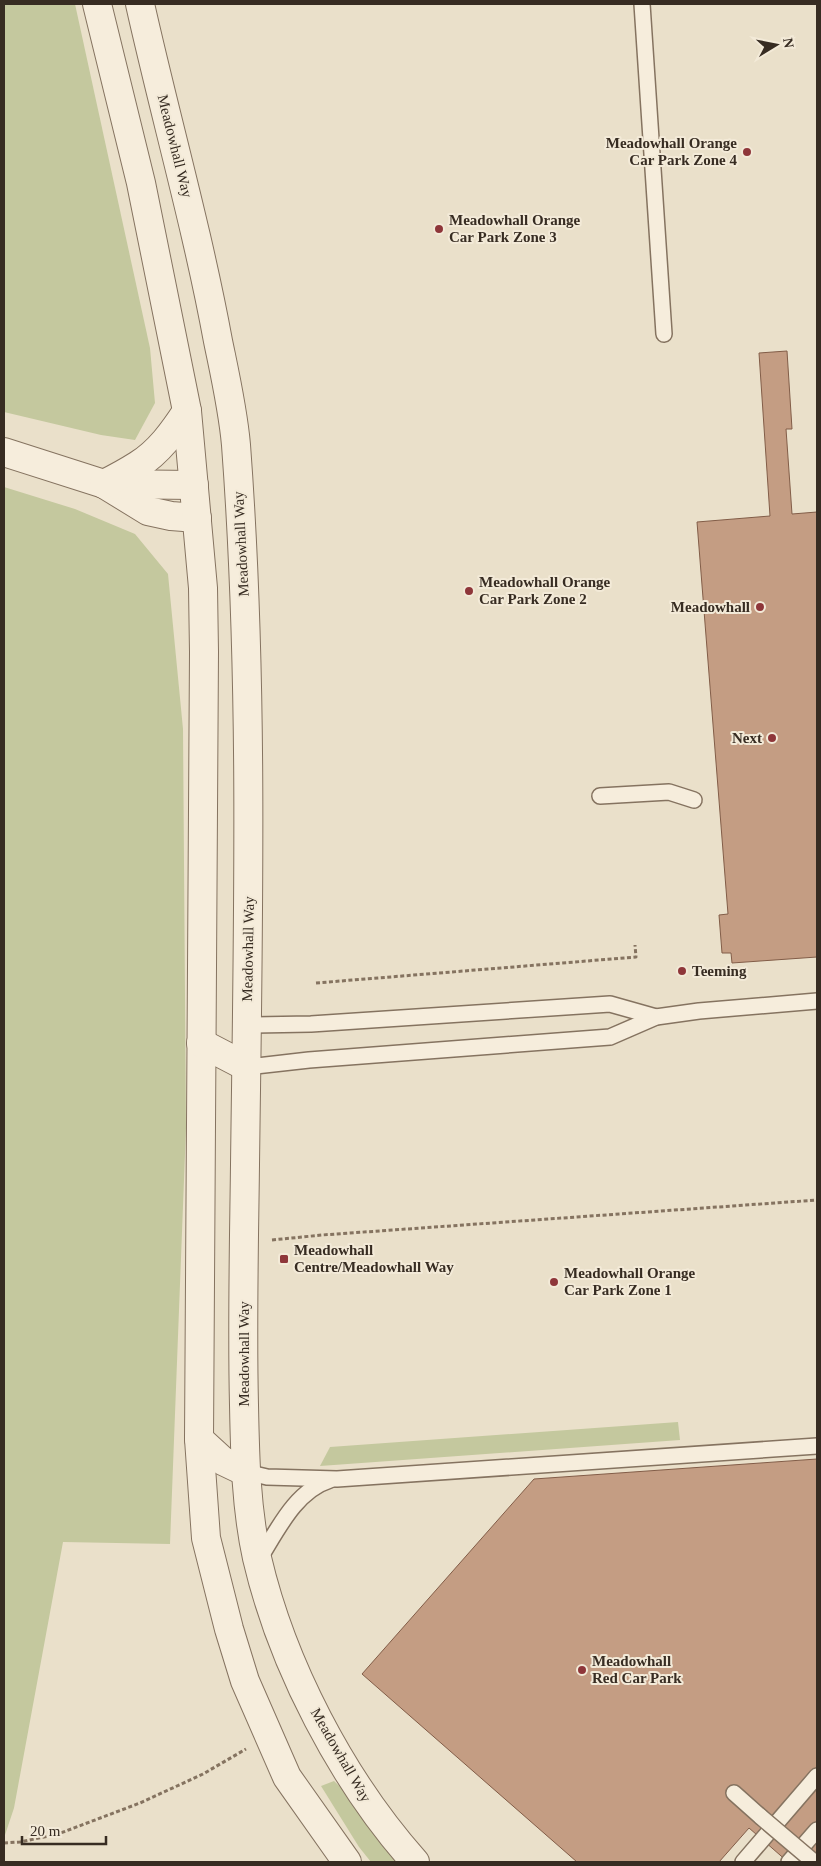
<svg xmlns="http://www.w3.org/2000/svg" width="821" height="1866" viewBox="0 0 821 1866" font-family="Georgia,serif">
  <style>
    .green { fill: #c4c89e }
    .building { fill: #c49d83; stroke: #825d48 }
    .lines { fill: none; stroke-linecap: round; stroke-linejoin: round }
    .service-casing { stroke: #857360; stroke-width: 18 }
    .minor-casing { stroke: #857360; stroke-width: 30 }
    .tertiary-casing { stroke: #857360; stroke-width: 30 }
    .path { stroke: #857360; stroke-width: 3; stroke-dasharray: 4 2.5; stroke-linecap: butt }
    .service { stroke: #f6eddc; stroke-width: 15 }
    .minor { stroke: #f6eddc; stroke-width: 28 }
    .tertiary { stroke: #f6eddc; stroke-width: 28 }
    .service-bridge-casing { stroke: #857360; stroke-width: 18; stroke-linecap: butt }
    .service-bridge { stroke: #f6eddc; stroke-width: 15 }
    .poi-dot { fill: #8e3639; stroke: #f3ead8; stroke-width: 2 }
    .labels { text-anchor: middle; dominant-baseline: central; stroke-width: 4; stroke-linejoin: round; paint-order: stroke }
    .poi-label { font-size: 15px; font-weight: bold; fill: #372c22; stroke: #f3ead8; text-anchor: start }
    .street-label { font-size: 15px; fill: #372c22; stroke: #f3ead8 }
  </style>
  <rect width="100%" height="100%" fill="#eae0ca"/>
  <!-- green -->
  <g class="green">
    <polygon points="4,4 75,4 150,348 155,403 135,440 101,435 4,412"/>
    <polygon points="4,487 75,509 135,534 168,574 183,729 186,1128 170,1544 63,1542 14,1808 4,1838"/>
    <polygon points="678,1422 680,1440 320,1466 330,1447"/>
    <polygon points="334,1781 350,1796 396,1862 371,1862 359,1847 321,1786"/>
  </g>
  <!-- building -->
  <g class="building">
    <polygon points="787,351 792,429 786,429 792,514 817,512 817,957 732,963 731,953 722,953 719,915 728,914 697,522 770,516 759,353"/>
    <polygon points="817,1459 817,1862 788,1862 749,1828 719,1862 577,1862 362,1674 534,1479"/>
  </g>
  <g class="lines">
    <!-- service casing -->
    <g class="service-casing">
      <g id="service">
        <polyline points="642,4 664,334"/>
        <polyline points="600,796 669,792 694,800"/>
        <polyline points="247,1025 311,1024 610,1004 656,1017"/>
        <polyline points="247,1067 309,1060 610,1037 656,1017 699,1011 817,1001"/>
        <polyline points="246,1472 267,1477 337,1479 817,1446"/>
        <path d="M258,1561C277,1531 295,1491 330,1480"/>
        <polyline points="734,1793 761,1817"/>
        <polyline points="743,1862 817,1776"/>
        <polyline points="789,1862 817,1830"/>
      </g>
    </g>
    <!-- minor casing -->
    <g class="minor-casing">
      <g id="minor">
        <polyline points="4,452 104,484 148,511 171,516 197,518"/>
        <polyline points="104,484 194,485"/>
      </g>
    </g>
    <!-- tertiary casing -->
    <g class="tertiary-casing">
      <g id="tertiary">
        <polyline points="97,4 141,183 187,411 203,588 204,652 199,1439 206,1538 229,1629 245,1681 287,1777 347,1862"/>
        <path d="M140,4C165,116 197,227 218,341C225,375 233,410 236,445C254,685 248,925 245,1165C244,1245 242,1325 244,1405C245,1457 246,1508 257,1558C282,1665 342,1780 415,1862"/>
        <path d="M104,484C116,478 127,472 138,465C159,452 174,431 187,411"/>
        <polyline points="201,1043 247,1067"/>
        <polyline points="199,1439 223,1461 246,1472"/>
      </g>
    </g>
    <!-- path -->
    <g class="path">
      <polyline points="316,983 636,957 635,945"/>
      <polyline points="272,1240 322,1235 817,1200"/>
      <polyline points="4,1843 20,1842 58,1834 140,1803 203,1774 246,1749"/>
    </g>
    <!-- service -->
    <use href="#service" class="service"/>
    <!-- minor -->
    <use href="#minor" class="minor"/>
    <!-- tertiary -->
    <use href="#tertiary" class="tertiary"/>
    <!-- service-bridge casing -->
    <g class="service-bridge-casing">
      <polyline id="service-bridge" points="761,1817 814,1862"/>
    </g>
    <!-- service-bridge -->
    <use href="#service-bridge" class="service-bridge"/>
  </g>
  <!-- markers -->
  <g class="poi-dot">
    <circle cx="747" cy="152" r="5"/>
    <circle cx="439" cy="229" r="5"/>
    <circle cx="469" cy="591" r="5"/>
    <circle cx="760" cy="607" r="5"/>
    <circle cx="772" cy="738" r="5"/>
    <circle cx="682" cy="971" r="5"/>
    <rect x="279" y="1254" width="10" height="10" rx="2.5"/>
    <circle cx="554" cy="1282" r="5"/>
    <circle cx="582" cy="1670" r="5"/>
  </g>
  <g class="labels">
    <!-- poi labels -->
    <g class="poi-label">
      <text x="737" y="143" text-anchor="end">Meadowhall Orange<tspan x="737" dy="17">Car Park Zone 4</tspan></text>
      <text x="449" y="220">Meadowhall Orange<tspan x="449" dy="17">Car Park Zone 3</tspan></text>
      <text x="479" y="582">Meadowhall Orange<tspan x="479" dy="17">Car Park Zone 2</tspan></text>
      <text x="750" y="607" text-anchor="end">Meadowhall</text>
      <text x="762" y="738" text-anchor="end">Next</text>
      <text x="692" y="971">Teeming</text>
      <text x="294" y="1250">Meadowhall<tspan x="294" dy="17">Centre/Meadowhall Way</tspan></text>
      <text x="564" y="1273">Meadowhall Orange<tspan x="564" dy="17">Car Park Zone 1</tspan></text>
      <text x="592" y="1661">Meadowhall<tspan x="592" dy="17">Red Car Park</tspan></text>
    </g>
    <!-- street labels -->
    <g class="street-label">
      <text transform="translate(175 146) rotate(76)">Meadowhall Way</text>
      <text transform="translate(241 544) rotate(-93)">Meadowhall Way</text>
      <text transform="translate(248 949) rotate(-89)">Meadowhall Way</text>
      <text transform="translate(244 1354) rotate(-90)">Meadowhall Way</text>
      <text transform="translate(341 1755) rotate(60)">Meadowhall Way</text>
    </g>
  </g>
  <!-- border -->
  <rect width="821" height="1866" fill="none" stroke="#372c22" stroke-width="10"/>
  <!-- north arrow -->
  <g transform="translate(776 45) rotate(80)" stroke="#f3ead8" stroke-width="4" paint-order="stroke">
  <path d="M0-4L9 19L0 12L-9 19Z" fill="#372c22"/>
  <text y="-8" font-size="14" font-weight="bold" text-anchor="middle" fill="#372c22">N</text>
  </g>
  <!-- scale -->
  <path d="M22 1836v8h84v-8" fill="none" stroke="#372c22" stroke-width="2.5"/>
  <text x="30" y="1836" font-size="15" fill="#372c22" stroke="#f3ead8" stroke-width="4" paint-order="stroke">20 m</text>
</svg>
